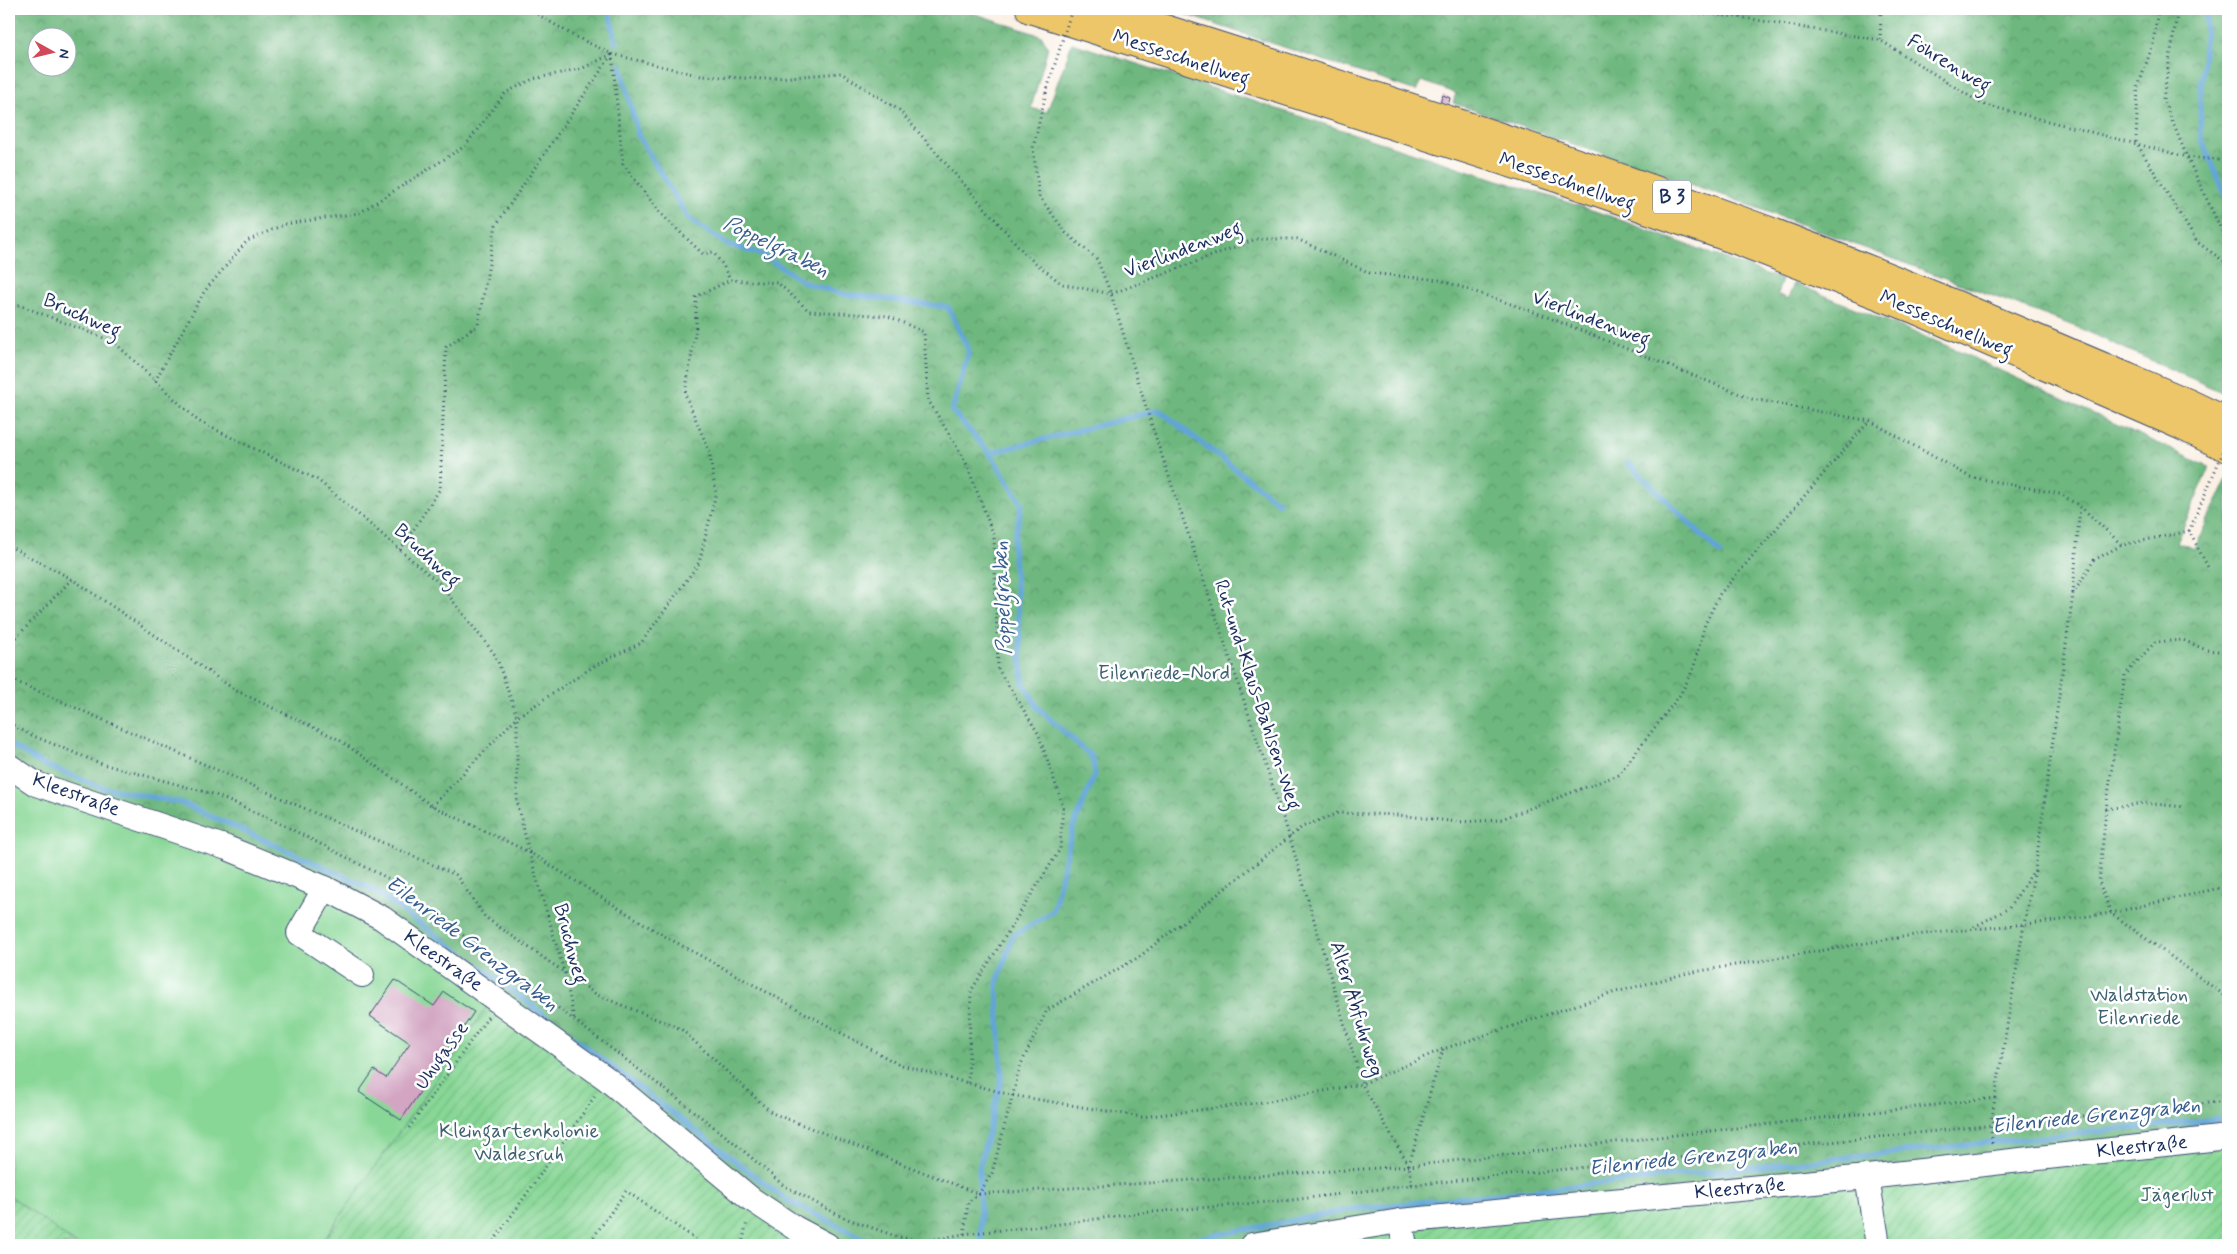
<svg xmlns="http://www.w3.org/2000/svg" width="2237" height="1254" viewBox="0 0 2237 1254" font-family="Mynerve,sans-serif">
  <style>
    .forest { fill: url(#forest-crowns); stroke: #44746e; fill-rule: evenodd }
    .garden { fill: url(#garden-furrows); stroke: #52837a }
    .pitch { fill: #88d796; stroke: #52837a }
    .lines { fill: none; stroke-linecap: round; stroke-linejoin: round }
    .stream { stroke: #62a5d6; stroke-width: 5.5 }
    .building { fill: #d3a5c2 }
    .minor-casing { stroke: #3c4c72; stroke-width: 26 }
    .highway-casing { stroke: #3c4c72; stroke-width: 30 }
    .path { stroke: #3c4c72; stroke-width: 3; stroke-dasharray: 1 4; stroke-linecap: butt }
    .minor { stroke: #fff; stroke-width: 24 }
    .highway { stroke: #ecc669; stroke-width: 28 }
    .path-bridge { stroke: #3c4c72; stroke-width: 3; stroke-dasharray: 1 4; stroke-linecap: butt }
    .labels { text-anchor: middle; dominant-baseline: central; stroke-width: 5; stroke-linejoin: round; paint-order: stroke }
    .shield { fill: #fff; stroke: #5f6d8e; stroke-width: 1 }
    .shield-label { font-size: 19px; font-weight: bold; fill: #1b2f5e }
    .street-label { font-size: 20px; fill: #1b2f5e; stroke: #fff }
    .park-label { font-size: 20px; fill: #3c616f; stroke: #fff }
    .water-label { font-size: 21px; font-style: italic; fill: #375e8e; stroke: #fff }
  </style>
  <defs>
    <pattern id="forest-crowns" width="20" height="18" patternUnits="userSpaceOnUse" patternTransform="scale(1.25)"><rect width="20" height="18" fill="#6eb87f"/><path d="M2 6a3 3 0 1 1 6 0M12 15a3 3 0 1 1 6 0" fill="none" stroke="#5a966b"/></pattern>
    <pattern id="garden-furrows" width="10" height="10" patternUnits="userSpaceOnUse" patternTransform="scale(1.25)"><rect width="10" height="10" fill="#88d796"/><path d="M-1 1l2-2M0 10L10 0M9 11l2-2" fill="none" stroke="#75b984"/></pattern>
  </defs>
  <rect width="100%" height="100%" fill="#fff"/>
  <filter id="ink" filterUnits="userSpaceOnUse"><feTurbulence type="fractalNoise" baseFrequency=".02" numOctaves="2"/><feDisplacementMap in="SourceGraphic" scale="10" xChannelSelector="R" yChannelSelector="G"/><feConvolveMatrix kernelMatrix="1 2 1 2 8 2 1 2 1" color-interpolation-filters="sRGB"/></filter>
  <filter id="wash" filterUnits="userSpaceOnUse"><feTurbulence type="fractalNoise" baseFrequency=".0096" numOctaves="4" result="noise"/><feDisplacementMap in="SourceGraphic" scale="20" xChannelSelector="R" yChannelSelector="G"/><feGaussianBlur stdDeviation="1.12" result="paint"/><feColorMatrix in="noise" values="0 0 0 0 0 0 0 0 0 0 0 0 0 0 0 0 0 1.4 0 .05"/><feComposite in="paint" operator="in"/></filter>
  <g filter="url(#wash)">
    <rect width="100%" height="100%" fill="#faf0e3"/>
    <!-- forest -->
    <g class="forest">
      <path d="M9,9H961L1042,36L1048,47L1031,108L1047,112L1072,43L1607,215L1782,280L1777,294L1788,299L1794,283L1945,345L2209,467L2177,542L2194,549L2228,477V1137L1252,1245H827L500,1001L9,766ZM38,38H68V68H38Z"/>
      <polygon points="1169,9 2228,9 2228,395 2079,328 1725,196 1453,103 1456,93 1421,81 1416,91"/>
    </g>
    <!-- garden -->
    <g class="garden">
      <polygon points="494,997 828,1245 320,1245"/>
      <polygon points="2228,1137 2228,1245 1252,1245"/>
      <polygon points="9,1195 77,1245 9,1245"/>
    </g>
    <!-- pitch -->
    <polygon class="pitch" points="9,766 325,888 494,997 320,1245 77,1245 9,1195"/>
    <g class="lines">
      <!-- stream -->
      <g class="stream">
        <polyline points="609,9 616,43"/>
        <polyline points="2207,9 2200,101 2201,138 2228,202"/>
        <polyline points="621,66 638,135 688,218 726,244 763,255 805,283 843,294 948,307 969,351 952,411 990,453 1022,504 1013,545 1023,682 1038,708 1092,757 1095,774 1073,828 1053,911 1013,936 997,983 1002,1077 979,1169 981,1245"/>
        <polyline points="990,453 1159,410 1279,503"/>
        <polyline points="1628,463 1720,553"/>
        <polyline points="9,744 42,764 101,787 182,803 372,889 501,982 785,1199 876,1245"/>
        <polyline points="1164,1245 1353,1209 2228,1118"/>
      </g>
    </g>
    <g id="blocks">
      <!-- building -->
      <g class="building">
        <polygon points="1443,95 1450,98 1448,106 1440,103"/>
        <polygon points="395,980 434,1006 444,992 474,1012 401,1120 359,1092 374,1070 386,1078 410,1043 370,1016"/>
      </g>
    </g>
  </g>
  <g filter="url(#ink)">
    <use href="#blocks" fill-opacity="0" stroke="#3c4c72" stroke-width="1"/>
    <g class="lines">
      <!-- minor casing -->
      <g class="minor-casing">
        <g id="minor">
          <polyline points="9,766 36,784 227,848 325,888 382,918 607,1079 751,1199 795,1228 827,1245"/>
          <polyline points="325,888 299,933 362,975"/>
          <polyline points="1867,1177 1878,1245"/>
          <polyline points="1400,1221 1405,1245"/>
          <polyline points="1252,1245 1400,1221 1867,1177 2228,1137"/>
        </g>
      </g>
      <!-- highway casing -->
      <g class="highway-casing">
        <g id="highway">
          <polyline points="1030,9 1560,179 1736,240 1914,309 2180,425 2228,448"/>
          <path d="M1102,9C1316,77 1531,144 1742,221C1893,276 2040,340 2188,403L2228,422"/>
        </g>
      </g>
      <!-- path -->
      <g class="path">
        <polyline points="529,9 574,36 612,54 701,76 764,79 841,73 899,110 1027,256 1062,284 1111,294 1256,239 1297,239 1370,273 1440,280 1540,314 1752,399 1870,421 1970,477 2060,494 2080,506 2122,545"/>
        <polyline points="1655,9 1738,17 1880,40 1982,104 2187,157 2228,161"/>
        <polyline points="2158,9 2153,44 2138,87 2136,142 2197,242 2228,264"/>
        <polyline points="2178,9 2163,99 2187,157 2228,244"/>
        <polyline points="1880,40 1881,9"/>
        <polyline points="612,54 623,164 661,214 703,254 713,252 723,265 730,280 778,283 809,311 888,316 924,332 928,400 965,460 994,536 998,669 1038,733 1063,806 1060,849 971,991 968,1085"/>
        <polyline points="1046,93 1033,148 1039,196 1066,233 1097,259 1111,294 1151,423 1289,835 1362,1084 1409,1166 1412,1185"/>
        <polyline points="9,301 114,342 198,421 318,480 439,583 496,656 517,717 517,801 529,852 564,971 574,1018"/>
        <polyline points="155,381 204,292 247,241 285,224 359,213 465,146 505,93 533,79 583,68 612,54"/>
        <polyline points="9,546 72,579 237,691 338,739 432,806 529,852 659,933 898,1064 1011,1095 1142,1117 1264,1102 1362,1084 1443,1049 1616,992 1688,973 1914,935 2047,922 2111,913 2228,886"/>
        <polyline points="400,550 440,489 446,347 478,325 496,225 612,54"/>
        <polyline points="2073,593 2080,506"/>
        <polyline points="9,645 72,579"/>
        <polyline points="2228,652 2206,650 2183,640 2155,642 2125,675 2106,809 2099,882 2111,913 2228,998"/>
        <polyline points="9,674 17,682 456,875 485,917 597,995 681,1029 772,1113 979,1194 1409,1166 1995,1098"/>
        <polyline points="9,723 31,735 102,764 213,794 285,826 391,880 731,1140 783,1185 842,1217 898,1237 924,1241 964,1234 1052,1225 1140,1213 1292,1200 1412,1185 2228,1101"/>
        <polyline points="432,806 517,717 594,666 641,643 699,563 716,493 709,451 685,394 696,328 696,297 730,280"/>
        <polyline points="2106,809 2144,803 2185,807"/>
        <polyline points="1974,927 2009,908 2033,872"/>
        <polyline points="409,1128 488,1017"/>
        <polyline points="1992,1143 1991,1126 1995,1098 2024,924 2035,870 2073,594 2094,560 2122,545 2189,531 2209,569"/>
        <polyline points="1409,1165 1443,1049"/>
        <polyline points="964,1234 968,1202 979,1194 992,1173 1021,1064 1047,1010 1139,957 1302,827 1338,813 1399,815 1458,822 1499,820 1618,775 1680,695 1693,670 1705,624 1720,594 1869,421"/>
        <polyline points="491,1245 595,1096"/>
        <polyline points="588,1245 626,1191 704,1245"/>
        <polyline points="742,1245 747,1221"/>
      </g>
      <!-- minor -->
      <use href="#minor" class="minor"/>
      <!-- highway -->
      <use href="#highway" class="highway"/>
      <!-- path-bridge -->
      <g class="path-bridge">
        <polyline points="1046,93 1072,9"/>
        <polyline points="2189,531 2228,441"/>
      </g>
    </g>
  </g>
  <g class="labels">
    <!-- shield labels -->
    <rect class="shield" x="1653" y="180.5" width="38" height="33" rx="4"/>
    <g class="shield-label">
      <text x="1672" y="197">B 3</text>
    </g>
    <!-- street labels -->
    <g class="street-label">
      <text transform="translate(1181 58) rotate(18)">Messeschnellweg</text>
      <text transform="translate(1949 64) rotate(31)">Föhrenweg</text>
      <text transform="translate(1567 182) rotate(19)">Messeschnellweg</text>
      <text transform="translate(1183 250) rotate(-21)">Vierlindenweg</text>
      <text transform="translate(82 316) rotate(24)">Bruchweg</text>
      <text transform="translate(1591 319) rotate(21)">Vierlindenweg</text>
      <text transform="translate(1946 324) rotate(23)">Messeschnellweg</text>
      <text transform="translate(427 556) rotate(43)">Bruchweg</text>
      <text transform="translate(1257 695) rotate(72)">Rut-und-Klaus-Bahlsen-Weg</text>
      <text transform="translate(76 795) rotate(20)">Kleestraße</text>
      <text transform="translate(570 944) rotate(75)">Bruchweg</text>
      <text transform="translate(443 961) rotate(35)">Kleestraße</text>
      <text transform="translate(1356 1009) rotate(73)">Alter Abfuhrweg</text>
      <text transform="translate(442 1056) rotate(-55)">Uhugasse</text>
      <text transform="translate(2142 1147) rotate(-6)">Kleestraße</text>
      <text transform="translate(1740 1189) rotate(-5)">Kleestraße</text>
    </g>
    <!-- park labels -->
    <g class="park-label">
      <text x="1164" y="673">Eilenriede-Nord</text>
      <text x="2139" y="995">Waldstation<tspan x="2139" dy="23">Eilenriede</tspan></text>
      <text x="519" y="1131">Kleingartenkolonie<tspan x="519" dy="23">Waldesruh</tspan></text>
      <text x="2177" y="1195">Jägerlust</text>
    </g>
    <!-- water labels -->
    <g class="water-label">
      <text transform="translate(776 247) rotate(26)">Poppelgraben</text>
      <text transform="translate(1003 598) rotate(-92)">Poppelgraben</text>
      <text transform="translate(472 944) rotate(37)">Eilenriede Grenzgraben</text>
      <text transform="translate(2096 1116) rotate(-6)">Eilenriede Grenzgraben</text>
      <text transform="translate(1693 1158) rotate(-6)">Eilenriede Grenzgraben</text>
    </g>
  </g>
  <!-- margin -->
  <rect width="2237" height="1254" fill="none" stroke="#fff" stroke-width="30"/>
  <!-- north arrow -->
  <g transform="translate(52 52) rotate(98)"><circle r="24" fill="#ffffff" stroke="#a4acbf"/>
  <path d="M0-4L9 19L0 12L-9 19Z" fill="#d1495b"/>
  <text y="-8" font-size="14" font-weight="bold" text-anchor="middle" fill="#1b2f5e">N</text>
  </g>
</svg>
